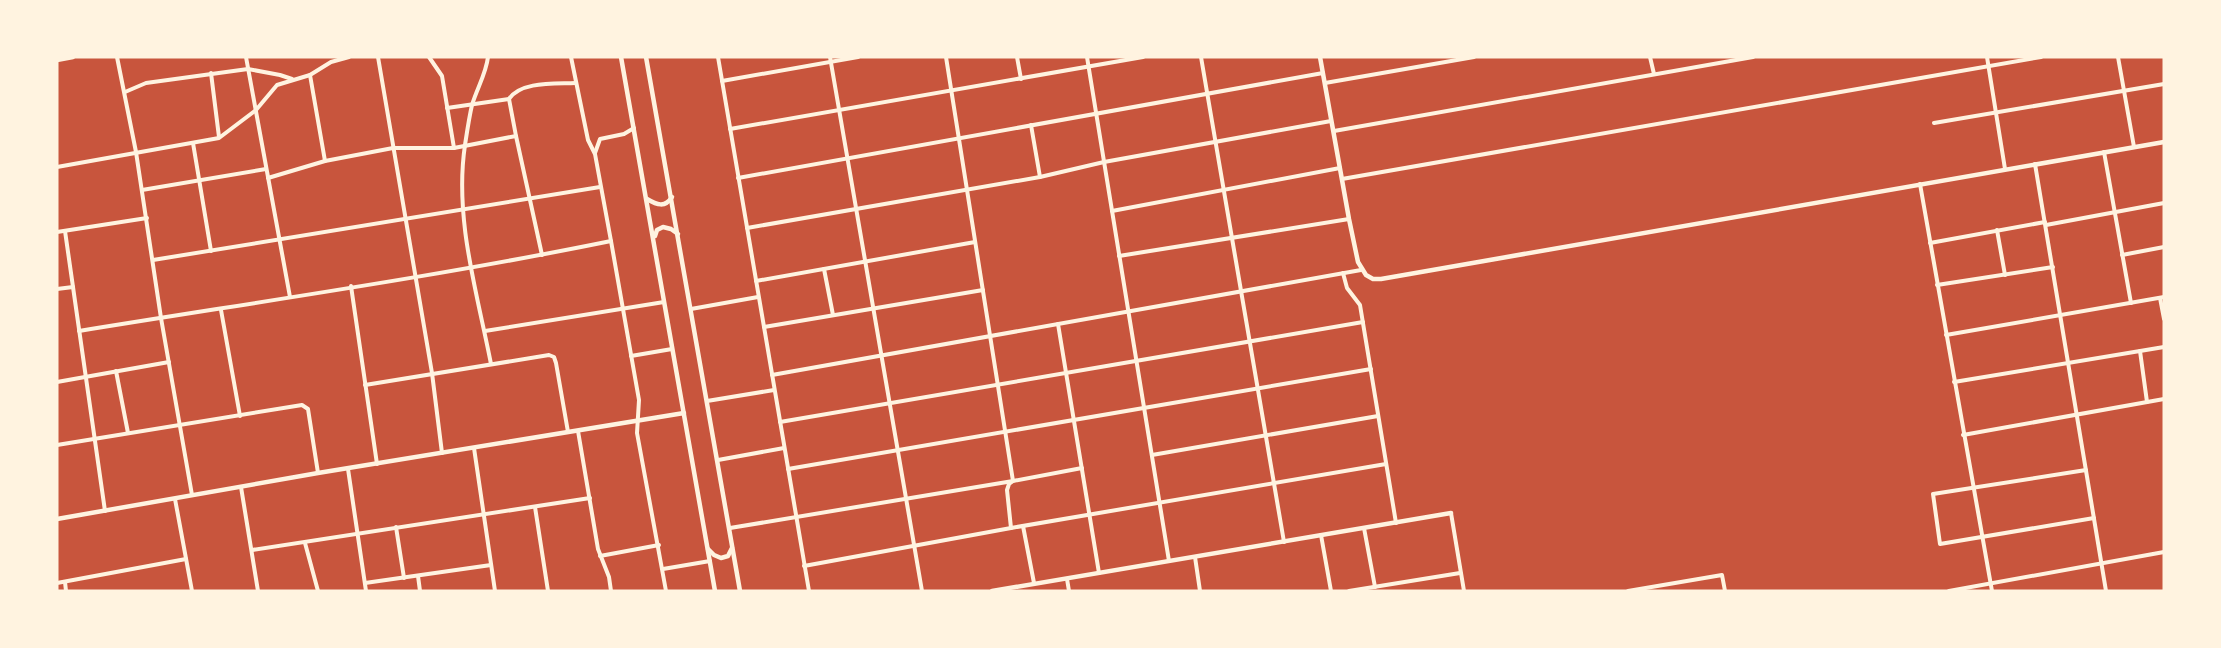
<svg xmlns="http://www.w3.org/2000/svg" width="2221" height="648" viewBox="0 0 2221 648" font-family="'IBM Plex Sans',sans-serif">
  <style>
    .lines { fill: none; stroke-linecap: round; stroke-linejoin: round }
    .minor { stroke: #fff3e0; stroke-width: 4 }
    .tertiary { stroke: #fff3e0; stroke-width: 4.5 }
  </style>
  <rect width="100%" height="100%" fill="#c8553d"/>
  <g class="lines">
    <!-- minor -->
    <g class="minor">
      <polyline points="117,57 136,152 161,318 192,495"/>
      <polyline points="246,57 290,297"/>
      <polyline points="378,57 432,373 442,453"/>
      <polyline points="429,57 442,76 454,148"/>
      <path d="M488,57C486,74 477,88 472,105C469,118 467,132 465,145C454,218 477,292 491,364"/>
      <polyline points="571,57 588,140 595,154 611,241 639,400 637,433 666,591"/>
      <polyline points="718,57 809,591"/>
      <polyline points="830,57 922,591"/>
      <polyline points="946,57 1013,481 1009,484 1007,490 1011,528"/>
      <polyline points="1017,57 1021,79"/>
      <polyline points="1087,57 1169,561"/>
      <polyline points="1201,57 1284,542"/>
      <polyline points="1650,57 1654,74"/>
      <polyline points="1987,57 2005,169"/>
      <polyline points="2118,57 2134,147"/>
      <polyline points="211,73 219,137"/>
      <polyline points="310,75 325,161"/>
      <polyline points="722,81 858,57"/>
      <polyline points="1325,83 1474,57"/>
      <polyline points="125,92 146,83 248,69 280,75 292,79"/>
      <path d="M447,108L509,99C521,81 555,84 575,83"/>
      <polyline points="1934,123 2164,84"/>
      <polyline points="1031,125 1040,177"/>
      <polyline points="730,129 1143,57"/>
      <polyline points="1334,131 1753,57"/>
      <polyline points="516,136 542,255"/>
      <polyline points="193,143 211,251"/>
      <polyline points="2104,152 2131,303"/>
      <polyline points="595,153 600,139 624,134 634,128"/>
      <polyline points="2035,164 2106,591"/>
      <polyline points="57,167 219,138 256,110 277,85 310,75 331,62 349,57"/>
      <polyline points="268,178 325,161 393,148 454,148 516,136 509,99"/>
      <polyline points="738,178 1323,73"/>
      <polyline points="1342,179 2041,57"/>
      <polyline points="1920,184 1992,591"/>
      <polyline points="142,190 266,169"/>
      <polyline points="1112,211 1340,168"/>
      <polyline points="2046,225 2164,203"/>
      <polyline points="747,228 1040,177 1104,162 1331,121"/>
      <polyline points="1997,230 2005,275"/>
      <polyline points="65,231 105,511"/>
      <polyline points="57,232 147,218"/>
      <polyline points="1930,243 2045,222"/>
      <polyline points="2122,255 2164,247"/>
      <polyline points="1119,256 1349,219"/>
      <polyline points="153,260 600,187"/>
      <polyline points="824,269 833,315"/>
      <polyline points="1343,273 1347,288 1360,305 1396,523"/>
      <polyline points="756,281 975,242"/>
      <polyline points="1937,285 2053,267"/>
      <polyline points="351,286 377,464"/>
      <polyline points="57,289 73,287"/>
      <polyline points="2160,298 2164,319"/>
      <polyline points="691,309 758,297"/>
      <polyline points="221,310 240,416"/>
      <polyline points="1058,324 1099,573"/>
      <polyline points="764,327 983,290"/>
      <path d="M79,331C257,302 435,277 611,241"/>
      <polyline points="485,331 664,302"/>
      <polyline points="1946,335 2164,297"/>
      <polyline points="2140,351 2147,402"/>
      <polyline points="631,356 672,349"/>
      <polyline points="116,371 128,433"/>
      <polyline points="772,375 1361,270"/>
      <polyline points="57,382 169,362"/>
      <polyline points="1954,382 2164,347"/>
      <polyline points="365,385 549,355 554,357 556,363 568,432"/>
      <polyline points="707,401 774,390"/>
      <polyline points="780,422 1363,322"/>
      <polyline points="578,431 598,549 609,577 611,591"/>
      <polyline points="1963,435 2164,399"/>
      <polyline points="57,445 302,405 308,409 318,473"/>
      <polyline points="474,448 495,591"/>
      <polyline points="1152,455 1378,416"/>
      <polyline points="718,460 784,448"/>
      <polyline points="348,469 366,591"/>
      <polyline points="788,469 1371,369"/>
      <polyline points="2086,470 1933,494 1940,544 2094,518"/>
      <polyline points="241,487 258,591"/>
      <polyline points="175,499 192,591"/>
      <polyline points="535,507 548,591"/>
      <polyline points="1451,513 1464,591"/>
      <polyline points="1023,526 1034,583"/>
      <polyline points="396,527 404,578"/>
      <polyline points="730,528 1013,481 1082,468"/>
      <polyline points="1364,528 1375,587"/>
      <polyline points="1321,535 1331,591"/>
      <polyline points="305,543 318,591"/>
      <polyline points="252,550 590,498"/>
      <polyline points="600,556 659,545"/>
      <polyline points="1195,557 1200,591"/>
      <polyline points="804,566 1011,528 1386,464"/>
      <polyline points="663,569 710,561"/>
      <polyline points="418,576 420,591"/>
      <polyline points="1067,579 1069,591"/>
      <polyline points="65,582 66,591"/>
      <polyline points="57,583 186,559"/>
      <polyline points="365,583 491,565"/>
      <polyline points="1349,591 1460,573"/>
      <polyline points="1628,591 1722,575 1725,591"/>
      <polyline points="1949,591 2164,552"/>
    </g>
    <!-- tertiary -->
    <g class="tertiary">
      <polyline points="621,57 715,591"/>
      <polyline points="646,57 740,591"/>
      <polyline points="1320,57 1349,219 1358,262 1366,275 1373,279 1381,279 2164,142"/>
      <polyline points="57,60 73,57"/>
      <path d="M647,199C657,205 665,208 672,197"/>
      <polyline points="655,236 657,230 663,227 671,229 678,234"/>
      <polyline points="57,519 318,473 684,413"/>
      <polyline points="708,549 714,555 721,558 728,556 732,548"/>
      <polyline points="992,591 1451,513"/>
    </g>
  </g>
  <!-- border -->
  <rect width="2221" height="648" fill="none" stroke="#fff3e0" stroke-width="117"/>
</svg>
